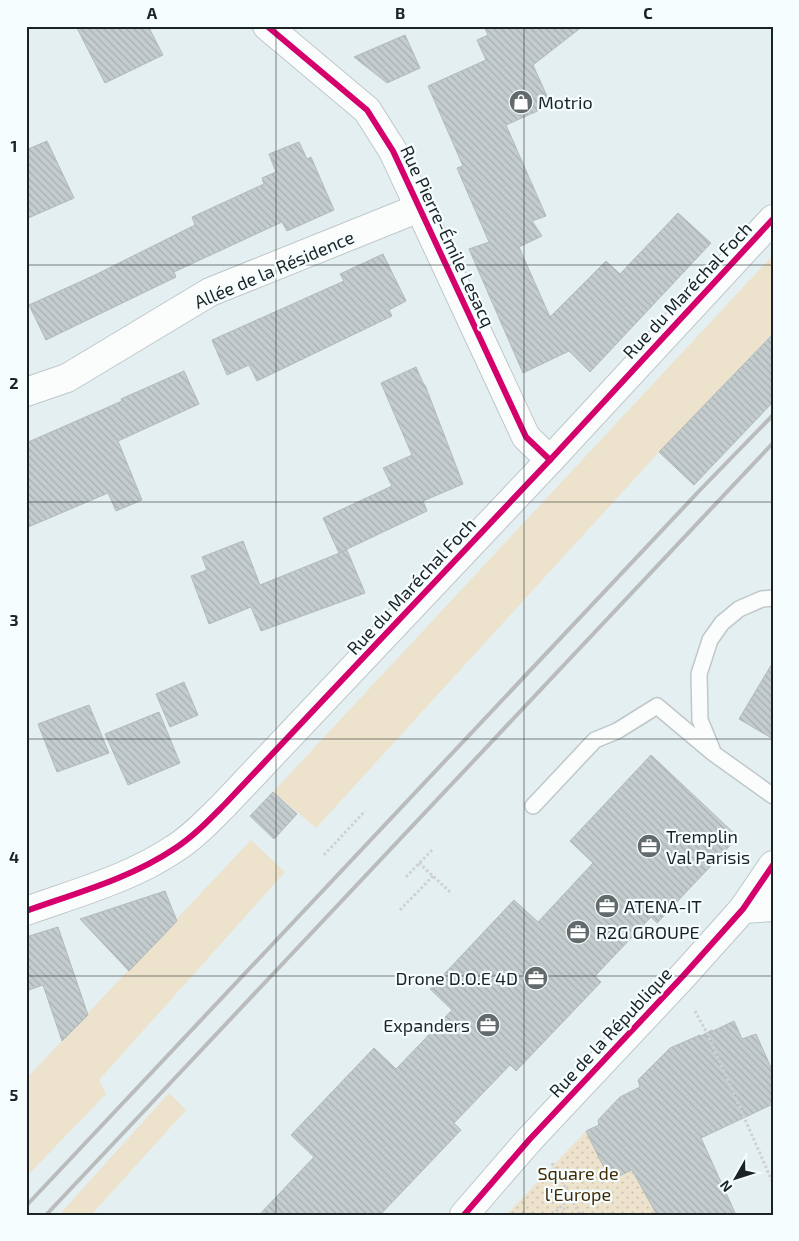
<svg xmlns="http://www.w3.org/2000/svg" width="799" height="1241" viewBox="0 0 799 1241" font-family="'Exo 2',sans-serif">
  <style>
    .grass { fill: #ede2cc }
    .park { fill: url(#park-dots) }
    .building { fill: url(#building-back-hatch); stroke: #b2babc }
    .lines { fill: none; stroke-linecap: round; stroke-linejoin: round }
    .lane-casing { stroke: #bfc7c9; stroke-width: 18 }
    .street-casing { stroke: #bfc7c9; stroke-width: 30 }
    .secondary-casing { stroke: #bfc7c9; stroke-width: 30 }
    .path { stroke: #ced1d2; stroke-width: 3; stroke-dasharray: 2.5 2.5; stroke-linecap: butt }
    .lane { stroke: #fbfdfd; stroke-width: 15 }
    .street { stroke: #fbfdfd; stroke-width: 28 }
    .secondary { stroke: #fbfdfd; stroke-width: 28 }
    .rail { stroke: #babcbc; stroke-width: 4 }
    .cycleway-casing { stroke: #f5fdff; stroke-width: 9 }
    .cycleway { stroke: #d6006c; stroke-width: 6 }
    .grid { fill: none; stroke: #1c2325; stroke-width: 1; stroke-opacity: 0.55 }
    .labels { text-anchor: middle; dominant-baseline: central; stroke-width: 4.5; stroke-linejoin: round; paint-order: stroke }
    .poi-label { font-size: 18px; fill: #1c2325; stroke: #f5fdff; text-anchor: start }
    .street-label { font-size: 18px; fill: #1c2325; stroke: #f5fdff }
    .park-label { font-size: 18px; fill: #422b00; stroke: #f5fdff }
    .neatline { fill: none; stroke: #1c2325; stroke-width: 2 }
    .grid-label { font-size: 16px; text-anchor: middle; font-weight: bold; fill: #1c2325 }
  </style>
  <defs>
    <pattern id="park-dots" width="8" height="8" patternUnits="userSpaceOnUse" patternTransform="scale(1.25)"><rect width="8" height="8" fill="#ede2cc"/><path d="M2 2h.1M6 6h.1" fill="none" stroke="#cbc2af" stroke-width="1.8" stroke-linecap="round"/></pattern>
    <pattern id="building-back-hatch" width="6" height="6" patternUnits="userSpaceOnUse" patternTransform="scale(1.25)"><rect width="6" height="6" fill="#c4ccce"/><path d="M-1 5l2 2M0 0l6 6M5-1l2 2" fill="none" stroke="#a8afb1"/></pattern>
  </defs>
  <rect width="100%" height="100%" fill="#e4eff1"/>
  <!-- grass -->
  <g class="grass">
    <polygon points="773,255 773,333 659,452 316,828 273,792"/>
    <polygon points="251,840 285,872 99,1080 106,1094 26,1177 26,1079"/>
    <polygon points="169,1093 186,1110 91,1215 59,1215"/>
  </g>
  <!-- park -->
  <polygon class="park" points="586,1131 610,1180 632,1170 657,1215 506,1215"/>
  <!-- building -->
  <g class="building">
    <polygon points="76,26 148,26 163,55 105,83"/>
    <polygon points="484,26 583,26 533,65 551,105 506,125 546,216 532,221 542,236 519,247 550,317 606,261 620,274 678,213 711,243 590,372 569,351 523,373 469,249 489,242 457,168 463,166 428,86 486,60 477,40 488,35"/>
    <polygon points="405,35 420,68 387,83 354,57"/>
    <polygon points="47,141 74,198 26,219 26,150"/>
    <polygon points="299,142 307,159 311,157 334,210 287,231 282,222 174,272 176,277 46,340 29,305 95,275 195,225 192,217 264,184 262,178 276,172 269,154"/>
    <polygon points="383,254 406,301 389,310 392,316 257,381 249,365 227,375 212,340 344,281 340,274"/>
    <polygon points="773,334 773,402 694,485 659,452"/>
    <polygon points="416,367 424,385 425,385 463,484 423,501 427,511 339,553 323,518 392,486 383,468 412,455 381,383"/>
    <polygon points="184,371 199,404 118,441 142,500 116,511 108,493 26,528 26,443 122,401 121,399"/>
    <polygon points="243,541 260,585 347,550 365,593 261,631 251,607 209,624 191,576 207,570 202,557"/>
    <polygon points="773,662 773,739 739,719"/>
    <polygon points="184,682 198,715 170,727 156,694"/>
    <polygon points="89,705 109,753 57,772 38,724"/>
    <polygon points="159,712 180,763 128,785 105,734"/>
    <polygon points="651,755 738,837 657,923 651,917 595,976 601,982 516,1071 510,1065 454,1123 461,1130 380,1215 259,1215 314,1157 291,1135 374,1048 396,1069 423,1041 452,1010 430,989 514,900 538,922 593,863 570,841"/>
    <polygon points="273,792 297,814 274,839 250,816"/>
    <polygon points="165,891 177,921 129,971 80,919"/>
    <polygon points="58,927 88,1015 62,1041 43,985 26,991 26,937"/>
    <polygon points="734,1021 742,1039 756,1034 773,1072 773,1104 701,1138 736,1215 657,1215 632,1170 610,1180 586,1131 599,1125 598,1120 620,1097 640,1087 638,1080 670,1048 700,1035 701,1036 712,1030 713,1031"/>
  </g>
  <g class="lines">
    <!-- lane casing -->
    <g class="lane-casing">
      <g id="lane">
        <polyline points="712,749 700,720 699,674 710,640 722,623 739,609 762,599 773,598"/>
        <polyline points="533,806 595,740 617,731 657,706 713,753 773,796"/>
      </g>
    </g>
    <!-- street casing -->
    <g class="street-casing">
      <g id="street">
        <polyline points="267,26 367,110 393,151 526,437 550,460"/>
        <polyline points="26,392 67,378 210,292 419,208"/>
        <polyline points="743,909 773,907"/>
      </g>
    </g>
    <!-- secondary casing -->
    <g class="secondary-casing">
      <g id="secondary">
        <path d="M26,911C76,893 129,879 174,849C193,837 209,820 225,804L550,460L773,219"/>
        <polyline points="464,1215 529,1140 683,976 743,909 773,865"/>
      </g>
    </g>
    <!-- path -->
    <g class="path">
      <polyline points="324,855 365,811"/>
      <polyline points="419,863 450,892"/>
      <polyline points="406,877 433,849"/>
      <polyline points="400,910 433,876"/>
      <polyline points="695,1011 707,1033 773,1183"/>
      <polyline points="552,1163 580,1215"/>
      <polyline points="553,1215 563,1204"/>
      <polyline points="564,1215 564,1185"/>
    </g>
    <!-- lane -->
    <use href="#lane" class="lane"/>
    <!-- street -->
    <use href="#street" class="street"/>
    <!-- secondary -->
    <use href="#secondary" class="secondary"/>
    <!-- rail -->
    <g class="rail">
      <polyline points="26,1206 701,489 773,415"/>
      <polyline points="46,1215 773,443"/>
    </g>
    <!-- cycleway casing -->
    <g class="cycleway-casing">
      <g id="cycleway">
        <polyline points="267,26 367,110 393,151 526,437 550,460"/>
        <path d="M26,911C76,893 129,879 174,849C193,837 209,820 225,804L550,460L773,219"/>
        <polyline points="464,1215 529,1140 683,976 743,909 773,865"/>
      </g>
    </g>
    <!-- cycleway -->
    <use href="#cycleway" class="cycleway"/>
  </g>
  <!-- grid -->
  <path class="grid" d="M276,26V1215M524,26V1215M26,265H773M26,502H773M26,739H773M26,976H773"/>
  <!-- icons -->
  <defs>
    <g id="shop-disc" transform="scale(1.25)"><circle r="9.5" fill="#626a6c" stroke="#f5fdff"/><path d="M-5-2.5h2.3a2.7 3.5 0 0 1 5.4 0H5L5.5 6h-11ZM-1.5-2.5h3a1.5 2.3 0 0 0-3 0Z" fill="#fff"/></g>
    <g id="office-disc" transform="scale(1.25)"><circle r="9.5" fill="#626a6c" stroke="#f5fdff"/><path d="M-6-3h4V-5.5h4V-3h4V5H-6ZM-1-4.5V-3h2v-1.5ZM-6 0V1H6V0Z" fill="#fff"/></g>
  </defs>
  <g fill-rule="evenodd">
    <use href="#shop-disc" x="521" y="102"/>
    <use href="#office-disc" x="649" y="846"/>
    <use href="#office-disc" x="607" y="906"/>
    <use href="#office-disc" x="578" y="932"/>
    <use href="#office-disc" x="536" y="978"/>
    <use href="#office-disc" x="488" y="1025"/>
  </g>
  <g class="labels">
    <!-- poi labels -->
    <g class="poi-label">
      <text x="538" y="102">Motrio</text>
      <text x="666" y="836">Tremplin<tspan x="666" dy="21">Val Parisis</tspan></text>
      <text x="624" y="906">ATENA-IT</text>
      <text x="596" y="932">R2G GROUPE</text>
      <text x="518" y="978" text-anchor="end">Drone D.O.E 4D</text>
      <text x="470" y="1025" text-anchor="end">Expanders</text>
    </g>
    <!-- street labels -->
    <g class="street-label">
      <text transform="translate(448 236) rotate(65)">Rue Pierre-Émile Lesacq</text>
      <text transform="translate(274 269) rotate(-23)">Allée de la Résidence</text>
      <text transform="translate(687 290) rotate(-47)">Rue du Maréchal Foch</text>
      <text transform="translate(411 586) rotate(-47)">Rue du Maréchal Foch</text>
      <text transform="translate(610 1032) rotate(-47)">Rue de la République</text>
    </g>
    <!-- park labels -->
    <g class="park-label">
      <text x="578" y="1173">Square de<tspan x="578" dy="21">l'Europe</tspan></text>
    </g>
  </g>
  <!-- border -->
  <rect width="799" height="1241" fill="none" stroke="#f5fdff" stroke-width="55"/>
  <!-- north arrow -->
  <g transform="translate(736 1178) rotate(231)" stroke="#f5fdff" stroke-width="4" paint-order="stroke">
  <path d="M0-4L9 19L0 12L-9 19Z" fill="#1c2325"/>
  <text y="-8" font-size="14" font-weight="bold" text-anchor="middle" fill="#1c2325">N</text>
  </g>
  <rect x="28" y="28" width="744" height="1186" class="neatline"/>
  <g class="grid-label">
    <text x="152" y="19">A</text>
    <text x="400" y="19">B</text>
    <text x="648" y="19">C</text>
    <text x="14" y="152">1</text>
    <text x="14" y="389">2</text>
    <text x="14" y="626">3</text>
    <text x="14" y="863">4</text>
    <text x="14" y="1101">5</text>
  </g>
</svg>
